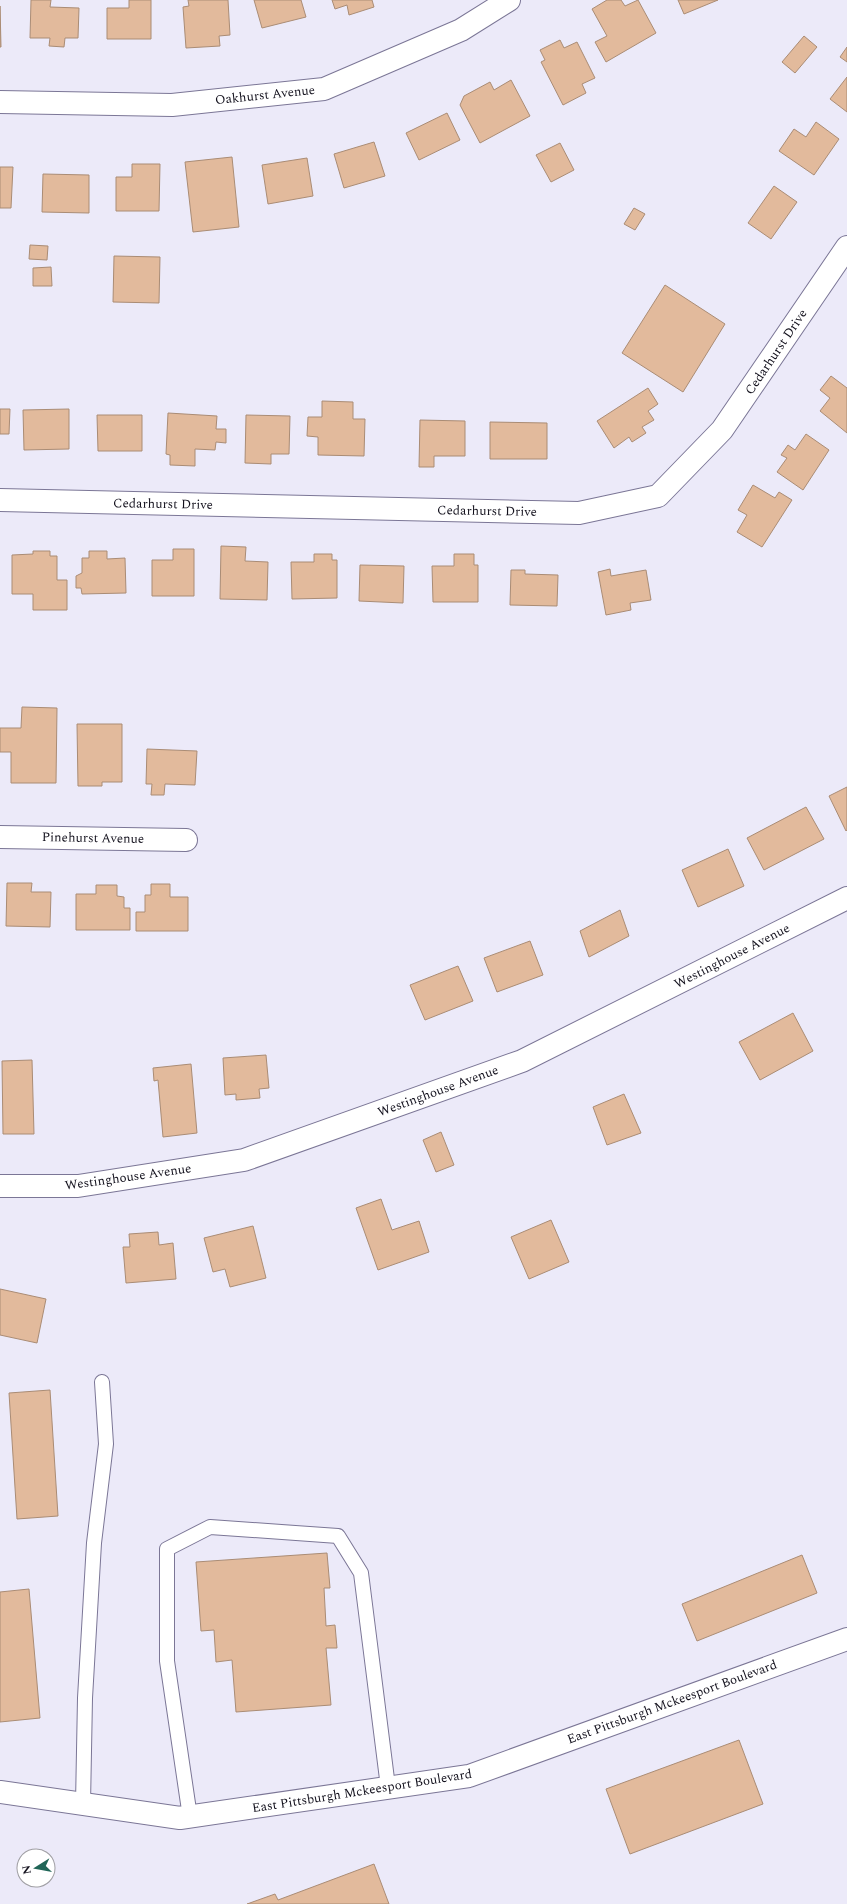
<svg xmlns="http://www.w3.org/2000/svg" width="847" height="1904" viewBox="0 0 847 1904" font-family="Spectral,serif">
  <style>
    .building { fill: #e2ba9c; stroke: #aa8c75 }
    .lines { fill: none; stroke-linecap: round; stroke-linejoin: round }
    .service-casing { stroke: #7b7696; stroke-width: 16 }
    .minor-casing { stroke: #7b7696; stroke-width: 24 }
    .secondary-casing { stroke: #7b7696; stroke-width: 24 }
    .primary-casing { stroke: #7b7696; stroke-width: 24 }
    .service { stroke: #fff; stroke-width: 14 }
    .minor { stroke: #fff; stroke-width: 22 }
    .secondary { stroke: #fff; stroke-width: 22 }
    .primary { stroke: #fff; stroke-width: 22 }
    .labels { text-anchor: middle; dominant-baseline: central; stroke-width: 3; stroke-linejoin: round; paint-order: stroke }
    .street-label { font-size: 13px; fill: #12101c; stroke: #fff }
  </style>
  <rect width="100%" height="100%" fill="#eceaf9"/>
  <!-- building -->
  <g class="building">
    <polygon points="31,0 51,0 50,7 79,8 78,38 65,38 64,47 49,46 50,38 30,38"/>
    <polygon points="129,0 151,0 151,39 107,39 107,8 129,8"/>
    <polygon points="188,0 228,0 230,35 219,36 220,46 186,48 183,7 189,6"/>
    <polygon points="254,0 301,0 306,17 262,28"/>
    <polygon points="332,0 372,0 374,7 349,15 347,5 335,9"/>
    <polygon points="607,0 621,0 625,6 638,0 656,33 606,62 595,42 607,36 592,9"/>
    <polygon points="678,0 718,0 684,14"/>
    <polygon points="0,6 1,47 0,47"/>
    <polygon points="804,36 817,47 795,73 782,62"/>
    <polygon points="560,40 564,48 577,42 595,78 582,84 586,93 563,105 541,62 545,60 540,50"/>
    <polygon points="847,47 847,62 840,57"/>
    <polygon points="847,77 847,112 830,99"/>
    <polygon points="511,80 530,116 480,143 460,105 464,96 490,82 494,90"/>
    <polygon points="447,113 460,140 419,160 406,133"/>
    <polygon points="816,122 839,139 814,175 779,151 794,129 806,137"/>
    <polygon points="374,142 385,176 344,188 334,154"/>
    <polygon points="560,143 574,170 551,182 536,155"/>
    <polygon points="232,157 239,227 193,232 185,162"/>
    <polygon points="307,158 313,196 268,204 262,165"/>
    <polygon points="132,164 160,164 159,211 116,211 116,177 132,177"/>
    <polygon points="0,167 13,167 11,208 0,208"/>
    <polygon points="43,174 89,175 89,213 42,212"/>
    <polygon points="774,186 797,202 771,239 748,223"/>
    <polygon points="634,208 645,214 635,230 624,224"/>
    <polygon points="30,245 48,246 47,260 29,259"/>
    <polygon points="114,256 160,257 159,303 113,302"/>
    <polygon points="51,267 52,286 33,286 33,268"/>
    <polygon points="665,285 725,324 683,392 622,353"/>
    <polygon points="831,376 847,388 847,433 820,411 830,398 820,390"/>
    <polygon points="648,388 658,404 648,411 654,420 642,427 646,433 632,442 629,437 614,448 597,421"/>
    <polygon points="322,401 353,402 353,419 365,419 364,456 318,455 318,437 307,436 308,417 322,417"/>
    <polygon points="0,409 10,409 9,434 0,434"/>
    <polygon points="69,409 69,449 24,450 23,410"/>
    <polygon points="168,413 217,416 216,429 226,429 226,443 216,442 215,450 195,449 195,466 170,465 170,455 166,454"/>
    <polygon points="97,415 142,415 142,451 98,451"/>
    <polygon points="246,415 290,416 289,454 271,454 271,464 245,463"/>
    <polygon points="420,420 465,421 465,456 434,456 434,467 419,467"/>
    <polygon points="490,422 547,423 547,459 490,459"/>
    <polygon points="806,434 829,450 803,490 777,472 787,458 781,455 788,445 795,450"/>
    <polygon points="753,485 775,498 779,492 792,500 762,547 737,532 747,515 738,510"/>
    <polygon points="221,546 246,547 245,561 268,562 267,600 220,599"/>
    <polygon points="173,549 194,549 194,596 152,596 152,560 173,560"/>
    <polygon points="33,551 50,551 50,556 57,556 57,580 67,580 67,610 33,610 33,594 12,594 12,555 33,554"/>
    <polygon points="89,551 107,551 107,559 125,558 126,593 82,594 81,588 76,588 76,576 82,573 82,558 89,558"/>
    <polygon points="314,554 332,554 332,560 337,560 337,598 292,599 291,562 314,562"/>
    <polygon points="454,554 474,554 474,565 478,565 478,602 433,602 432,566 454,566"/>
    <polygon points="360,565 404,566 403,603 359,601"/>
    <polygon points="610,569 611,576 646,570 651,600 630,603 631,610 606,615 598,572"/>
    <polygon points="511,570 525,570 525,574 558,575 557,606 510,605"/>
    <polygon points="22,707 57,708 56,783 11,783 11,752 0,752 0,728 21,728"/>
    <polygon points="77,724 122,724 122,782 102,782 102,786 78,786"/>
    <polygon points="147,749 197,751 195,785 165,784 164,795 151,795 152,784 146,784"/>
    <polygon points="847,787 847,830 846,831 829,796"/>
    <polygon points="806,807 824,839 764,870 747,838"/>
    <polygon points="728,849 744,886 698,907 682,870"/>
    <polygon points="7,883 32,883 31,892 51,892 50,927 6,926"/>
    <polygon points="151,884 170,884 170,897 188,897 188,931 136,931 136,912 145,912 145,895 151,895"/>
    <polygon points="96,885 117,885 117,896 124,897 124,908 130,908 130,930 76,930 76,894 96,894"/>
    <polygon points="620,910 629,936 589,957 580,931"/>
    <polygon points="530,941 543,975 497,992 484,958"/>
    <polygon points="458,966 473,1001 425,1020 410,985"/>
    <polygon points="793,1013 813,1051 760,1080 739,1042"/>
    <polygon points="266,1055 269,1088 259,1089 260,1098 236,1100 236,1094 225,1095 223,1058"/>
    <polygon points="32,1060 34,1134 3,1134 2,1061"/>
    <polygon points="191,1064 197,1133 163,1137 158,1080 154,1081 153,1068"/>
    <polygon points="624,1094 641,1133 607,1145 593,1107"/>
    <polygon points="441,1132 454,1165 436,1172 423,1140"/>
    <polygon points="381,1199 392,1230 419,1221 429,1252 378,1270 356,1208"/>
    <polygon points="551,1220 569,1262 529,1279 511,1237"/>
    <polygon points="253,1226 266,1278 230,1287 225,1269 213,1272 204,1238"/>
    <polygon points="158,1232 159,1245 173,1243 176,1279 126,1283 123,1247 130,1247 129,1234"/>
    <polygon points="0,1289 46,1299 37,1343 0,1335"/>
    <polygon points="50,1390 58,1516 17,1519 9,1393"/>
    <polygon points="327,1553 330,1588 324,1588 326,1626 335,1625 337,1648 326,1648 331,1705 236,1712 232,1660 216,1662 214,1630 201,1631 196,1562"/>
    <polygon points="802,1555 817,1593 697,1641 682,1604"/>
    <polygon points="29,1589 40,1718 0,1722 0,1592"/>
    <polygon points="739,1740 763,1804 630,1854 606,1789"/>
    <polygon points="374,1864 389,1904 247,1904 275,1894 278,1900"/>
  </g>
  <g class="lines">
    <!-- service casing -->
    <g class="service-casing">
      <g id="service">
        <polyline points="83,1804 85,1698 94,1543 106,1444 102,1382"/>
        <polyline points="190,1817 167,1661 167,1549 210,1527 338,1536 361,1573 388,1787"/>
      </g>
    </g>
    <!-- minor casing -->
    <g class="minor-casing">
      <g id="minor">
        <polyline points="0,102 172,105 324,89 461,30 509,0"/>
        <polyline points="0,500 579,513 658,496 722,430 847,247"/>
        <polyline points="0,837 186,840"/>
      </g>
    </g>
    <!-- secondary casing -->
    <g class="secondary-casing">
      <polyline id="secondary" points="0,1792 180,1818 469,1776 847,1639"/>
    </g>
    <!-- primary casing -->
    <g class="primary-casing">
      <polyline id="primary" points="0,1186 78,1186 244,1160 522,1061 847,898"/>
    </g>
    <!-- service -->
    <use href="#service" class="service"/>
    <!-- minor -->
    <use href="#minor" class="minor"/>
    <!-- secondary -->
    <use href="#secondary" class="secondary"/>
    <!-- primary -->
    <use href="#primary" class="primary"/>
  </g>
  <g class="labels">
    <!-- street labels -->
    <g class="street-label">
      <text transform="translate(265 95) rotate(-6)">Oakhurst Avenue</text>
      <text transform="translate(776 352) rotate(-56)">Cedarhurst Drive</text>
      <text transform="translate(163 504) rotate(1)">Cedarhurst Drive</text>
      <text transform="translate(487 511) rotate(1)">Cedarhurst Drive</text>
      <text transform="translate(93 838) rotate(1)">Pinehurst Avenue</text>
      <text transform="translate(732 956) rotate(-27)">Westinghouse Avenue</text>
      <text transform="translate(438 1091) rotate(-20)">Westinghouse Avenue</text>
      <text transform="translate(128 1177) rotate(-8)">Westinghouse Avenue</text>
      <text transform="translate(672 1702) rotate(-20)">East Pittsburgh Mckeesport Boulevard</text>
      <text transform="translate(362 1791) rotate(-9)">East Pittsburgh Mckeesport Boulevard</text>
    </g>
  </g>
  <!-- north arrow -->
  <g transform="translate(36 1868) rotate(259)"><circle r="19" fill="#ffffff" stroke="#a09fa4"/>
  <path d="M0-3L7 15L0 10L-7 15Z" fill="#206557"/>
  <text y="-6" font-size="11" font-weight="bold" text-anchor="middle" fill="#12101c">N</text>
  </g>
</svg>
